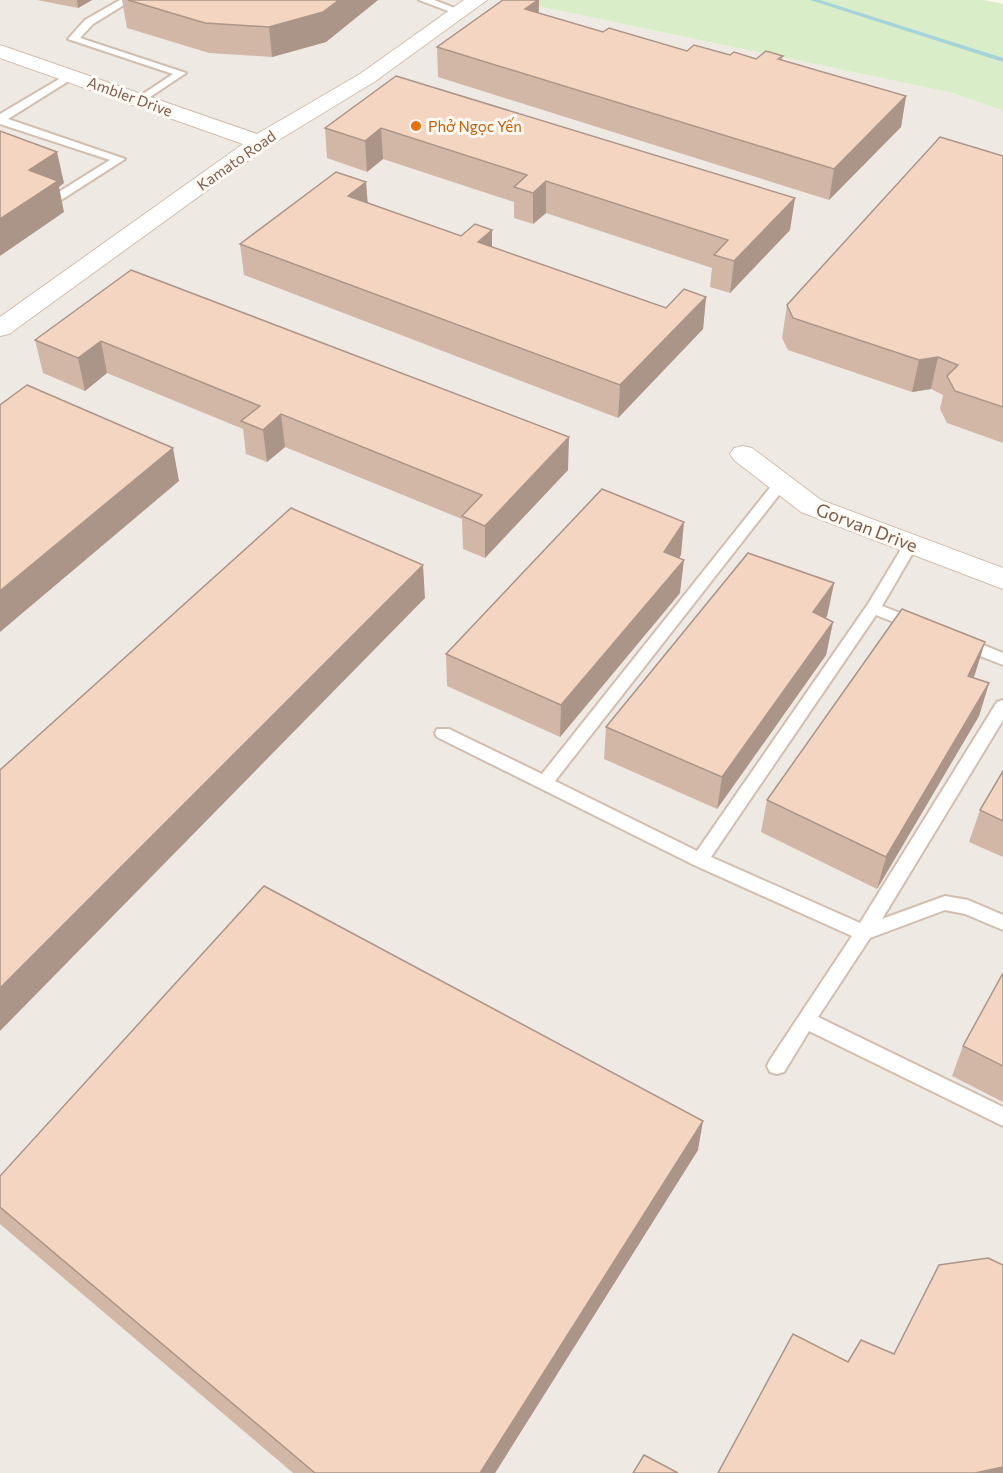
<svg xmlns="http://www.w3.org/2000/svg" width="1003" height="1473" viewBox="0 0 1003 1473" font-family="Commissioner,sans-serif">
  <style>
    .industrial { fill: #efe9e4 }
    .green { fill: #d8edc8 }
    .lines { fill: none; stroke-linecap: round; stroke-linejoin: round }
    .stream { fill: #a4d3db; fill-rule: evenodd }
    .lane-casing { stroke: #d1beaf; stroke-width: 4 }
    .street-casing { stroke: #d1beaf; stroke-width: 2 }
    .lane { fill: #fff; fill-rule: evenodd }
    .street { fill: #fff; fill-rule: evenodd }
    .wall { fill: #d2b7a7 }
    .shaded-wall { fill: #ab9588 }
    .building { fill: #f4d5c2; stroke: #ab9588; stroke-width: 1.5 }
    .food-dot { fill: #e8710a; stroke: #fffaf3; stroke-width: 2 }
    .labels { text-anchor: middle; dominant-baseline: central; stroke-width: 6; stroke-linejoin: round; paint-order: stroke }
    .far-street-label { font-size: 15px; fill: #7b5c4c; stroke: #fffaf3 }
    .far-food-label { font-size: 15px; fill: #c56008; stroke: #fffaf3; text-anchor: start }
    .street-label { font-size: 18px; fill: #7b5c4c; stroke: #fffaf3 }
  </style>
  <rect width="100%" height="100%" fill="#fdf6ec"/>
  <!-- industrial -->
  <polygon class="industrial" points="0,0 509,0 953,93 1003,111 1003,1473 0,1473"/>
  <!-- green -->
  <polygon class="green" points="509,0 984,0 1003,4 1003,111 953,93"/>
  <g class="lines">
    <!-- stream -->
    <polygon class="stream" points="810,0 820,0 1003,58 1003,62"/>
    <!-- lane casing -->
    <g class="lane-casing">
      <g id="lane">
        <polygon points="120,0 132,0 93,24 80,38 186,73 141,103 136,100 137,98 173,74 68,39 85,20"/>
        <polygon points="419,0 434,0 465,12 456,14"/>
        <polygon points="71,72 75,73 75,77 8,119 125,159 58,202 54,201 54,195 110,160 0,124 0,114"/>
        <polygon points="781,478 786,480 788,483 786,486 555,781 697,851 868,604 906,541 916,541 918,544 882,606 921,621 924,625 921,629 911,629 876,615 711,857 860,923 997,702 1003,700 1003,720 882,919 945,896 968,900 1003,915 1003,930 965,914 945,910 870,938 818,1017 1003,1107 1003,1126 809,1031 784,1072 777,1074 770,1072 767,1066 770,1060 852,936 694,865 437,737 435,733 437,729 449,729 542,774 776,480"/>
        <polygon points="963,637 1003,653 1003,665 957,647 955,643 957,639"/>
      </g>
    </g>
    <!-- street casing -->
    <g class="street-casing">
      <g id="street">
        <polygon points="464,0 487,0 374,82 267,147 9,334 0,336 0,317 243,144 0,58 0,45 257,134 360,74"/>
        <polygon points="743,446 752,448 821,500 1003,568 1003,589 801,512 734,460 730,454 734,448"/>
      </g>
    </g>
    <!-- lane -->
    <use href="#lane" class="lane"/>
    <!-- street -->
    <use href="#street" class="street"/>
  </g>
  <!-- wall -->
  <g class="wall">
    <polygon points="37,0 92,0 78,8"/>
    <polygon points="122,0 378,0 326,42 272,57 209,53 127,28"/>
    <polygon points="539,0 539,13 603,32 687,51 756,59 783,56 782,60 906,96 901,127 829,200 438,77 437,47"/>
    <polygon points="396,76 790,230 730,293 710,287 712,268 546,213 533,224 514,218 514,202 383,159 367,172 327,158 325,128"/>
    <polygon points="1003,156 1003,443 947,423 940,409 943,395 931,389 912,392 788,350 782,338 787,305"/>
    <polygon points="366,182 368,203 666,308 706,297 703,329 618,418 244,275 240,244"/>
    <polygon points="131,270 568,470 485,558 463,549 462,519 285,447 267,462 246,454 243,429 107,373 85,391 43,373 35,340"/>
    <polygon points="681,555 679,558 680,593 560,737 447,686 446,654"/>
    <polygon points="834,583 827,616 826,618 833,622 826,655 717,809 604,759 606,727"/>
    <polygon points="975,674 973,678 989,683 979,716 877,889 761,832 767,800"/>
    <polygon points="1003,771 1003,857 969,842 980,810"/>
    <polygon points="1003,973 1003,1102 952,1076 963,1046"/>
    <polygon points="698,1150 495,1473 293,1473 0,1224 0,1176"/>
  </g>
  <!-- shaded-wall -->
  <g class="shaded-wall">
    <polygon points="77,0 92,0 78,8"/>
    <polygon points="339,0 378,0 326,42 272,57 269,27"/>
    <polygon points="538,0 539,0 538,29 525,9"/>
    <polygon points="906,96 901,127 829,200 834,169"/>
    <polygon points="381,128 383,159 367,172 365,141"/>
    <polygon points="57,152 64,183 59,187 64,212 0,256 0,219 29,170"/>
    <polygon points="546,181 546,213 533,224 533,193"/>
    <polygon points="366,182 368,214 348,196"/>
    <polygon points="795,198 790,230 730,293 734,261"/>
    <polygon points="492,230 492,261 478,242"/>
    <polygon points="706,297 703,329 618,418 620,385"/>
    <polygon points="101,341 107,373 85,391 78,358"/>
    <polygon points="938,357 931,389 912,392 919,360"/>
    <polygon points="281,414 285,447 267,462 263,430"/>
    <polygon points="569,437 568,470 485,558 485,526"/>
    <polygon points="173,448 179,481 0,632 0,591"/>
    <polygon points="684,522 681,555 661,585 664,552"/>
    <polygon points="684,560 680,593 560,737 561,705"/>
    <polygon points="423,565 425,598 0,1031 0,988"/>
    <polygon points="834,583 827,616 807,645 813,612"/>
    <polygon points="833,622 826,655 717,809 722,777"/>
    <polygon points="985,642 975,674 959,708 968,676"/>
    <polygon points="989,683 979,716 877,889 886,857"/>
    <polygon points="703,1121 698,1150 495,1473 480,1473"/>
    <polygon points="1003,1467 1003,1473 975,1473"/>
  </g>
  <!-- building -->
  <g class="building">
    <polygon points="128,0 339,0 323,12 269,27 205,23"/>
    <polygon points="503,0 538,0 525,9 603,32 609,28 687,51 694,45 730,55 734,52 756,59 766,51 783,56 778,59 906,96 834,169 437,47"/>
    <polygon points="396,76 795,198 734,261 714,255 728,240 546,181 533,193 514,187 527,175 381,128 365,141 325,128"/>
    <polygon points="0,131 57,152 29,170 58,181 0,219"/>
    <polygon points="940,137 1003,156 1003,407 955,391 947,376 958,365 938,357 919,360 793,318 787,305"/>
    <polygon points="336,172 366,182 348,196 461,236 475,224 492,230 478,242 666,308 684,289 706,297 620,385 240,244"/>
    <polygon points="131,270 569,437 485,526 462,516 482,495 281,414 263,430 241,421 260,406 101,341 78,358 35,340"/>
    <polygon points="27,385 173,448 0,591 0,405"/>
    <polygon points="602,489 684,522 664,552 684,560 561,705 446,654"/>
    <polygon points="291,508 423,565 0,988 0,770"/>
    <polygon points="748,553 834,583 813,612 833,622 722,777 606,727"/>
    <polygon points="902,609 985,642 968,676 989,683 886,857 767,800"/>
    <polygon points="1003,771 1003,821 980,810"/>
    <polygon points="264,886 703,1121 480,1473 315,1473 0,1207 0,1176"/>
    <polygon points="1003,973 1003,1066 963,1046"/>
    <polygon points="988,1258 1003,1265 1003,1467 975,1473 718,1473 793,1334 848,1362 861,1340 894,1354 939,1265"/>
    <polygon points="644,1455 678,1473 633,1473"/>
  </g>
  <!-- markers -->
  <circle class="food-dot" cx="416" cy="126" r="6"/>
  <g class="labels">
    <!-- far-street labels -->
    <g class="far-street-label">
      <text transform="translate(130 96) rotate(20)">Ambler Drive</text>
      <text transform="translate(236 160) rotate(-35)">Kamato Road</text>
    </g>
    <!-- far-food labels -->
    <g class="far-food-label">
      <text x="428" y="126">Phở Ngọc Yến</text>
    </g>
    <!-- street labels -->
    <g class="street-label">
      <text transform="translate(867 527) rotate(21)">Gorvan Drive</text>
    </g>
  </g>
</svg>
